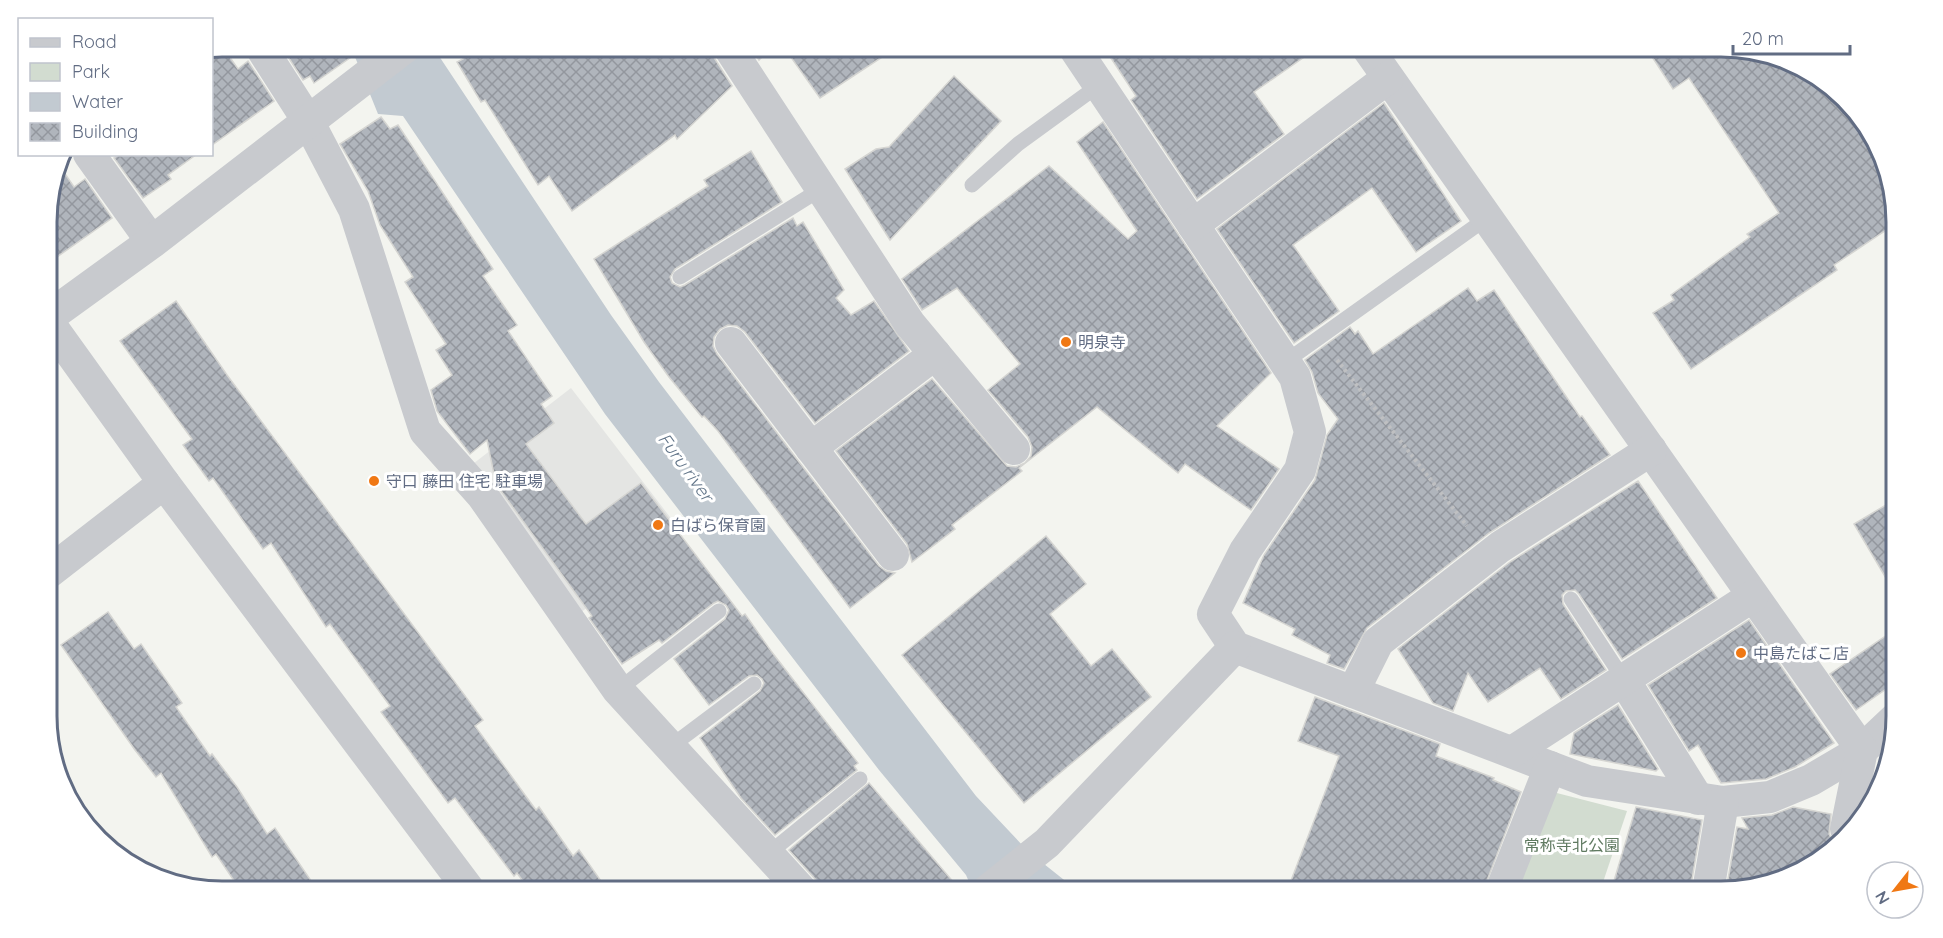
<svg xmlns="http://www.w3.org/2000/svg" width="1943" height="938" viewBox="0 0 1943 938" font-family="Quicksand,'Noto Sans JP',sans-serif">
  <style>
    .built { fill: #e4e5e3 }
    .green { fill: #d2dcd0 }
    .water { fill: #c2cad1 }
    .building { fill: url(#building-cross-hatch); stroke: #d5d5d2; stroke-width: 1.5 }
    .lines { fill: none; stroke-linecap: round; stroke-linejoin: round }
    .path { stroke: #bfc0c2; stroke-width: 4; stroke-dasharray: 3 3; stroke-linecap: butt }
    .service { stroke: #c8cace; stroke-width: 15 }
    .minor { stroke: #c8cace; stroke-width: 32 }
    .tertiary { stroke: #c8cace; stroke-width: 33 }
    .poi-dot { fill: #f07814; stroke: #fff; stroke-width: 2 }
    .labels { text-anchor: middle; dominant-baseline: central; stroke-width: 6; stroke-linejoin: round; paint-order: stroke }
    .poi-label { font-size: 16px; fill: #616c83; stroke: #fff; text-anchor: start }
    .park-label { font-size: 16px; fill: #607a61; stroke: #fff }
    .water-label { font-size: 18px; font-style: italic; fill: #617488; stroke: #fff }
    .rim { fill: none; stroke: #616c83; stroke-width: 3 }
  </style>
  <defs>
    <pattern id="building-cross-hatch" width="8" height="8" patternUnits="userSpaceOnUse" patternTransform="scale(1.5)"><rect width="8" height="8" fill="#b0b5bc"/><path d="M0 0l8 8M0 8l8-8" fill="none" stroke="#93979e"/></pattern>
  </defs>
  <rect width="100%" height="100%" fill="#f3f4ef"/>
  <!-- built -->
  <polygon class="built" points="571,388 683,534 580,613 469,467"/>
  <!-- green -->
  <polygon class="green" points="1549,791 1627,811 1600,891 1510,891"/>
  <!-- water -->
  <polygon class="water" points="351,47 433,47 611,315 659,382 976,796 1042,866 1044,864 1078,891 973,891 966,875 879,770 605,414 403,116 378,114"/>
  <!-- building -->
  <g class="building">
    <polygon points="222,46 238,69 248,61 274,101 212,145 212,49"/>
    <polygon points="287,46 367,46 314,83 310,76 303,80 283,49"/>
    <polygon points="456,46 710,46 713,56 732,86 677,139 675,135 572,211 549,176 538,185 485,100 481,102 457,62 463,59"/>
    <polygon points="750,46 773,46 759,60"/>
    <polygon points="783,46 899,46 820,98"/>
    <polygon points="1103,46 1320,46 1254,92 1284,134 1197,199 1131,100 1136,96"/>
    <polygon points="1645,46 1721,46 1789,60 1860,115 1895,199 1895,224 1834,265 1837,270 1691,369 1653,313 1674,300 1671,295 1750,237 1747,234 1779,213 1689,78 1673,89"/>
    <polygon points="954,76 1001,121 890,240 845,169 876,149 889,147"/>
    <polygon points="1384,103 1461,221 1416,252 1372,188 1293,245 1339,311 1294,343 1217,229"/>
    <polygon points="381,117 390,129 398,125 493,269 483,276 517,325 508,331 552,396 541,404 554,423 526,444 586,524 641,483 742,616 745,614 771,651 858,763 854,766 857,770 775,835 741,798 700,738 760,691 764,683 762,679 757,675 749,676 709,705 674,659 725,619 729,610 726,605 718,601 714,603 662,643 659,640 622,664 589,618 592,616 496,484 487,440 470,454 437,411 431,390 452,375 436,350 446,344 405,282 413,277 380,225 368,191 340,144"/>
    <polygon points="1103,122 1271,373 1217,426 1279,469 1251,510 1185,464 1178,473 1097,407 1019,468 1022,471 952,525 955,529 912,562 907,544 836,451 932,379 1007,466 1016,467 1025,463 1031,456 1032,447 1028,437 988,390 1020,364 957,288 922,310 902,279 1049,166 1128,239 1137,231 1077,142"/>
    <polygon points="751,151 782,202 675,269 670,277 672,283 680,287 685,285 793,218 797,226 803,222 844,290 836,298 851,315 874,301 909,351 815,423 745,332 737,326 728,325 720,329 714,337 713,346 717,354 796,458 879,566 886,571 895,573 850,608 718,431 704,416 702,417 669,377 644,342 594,259 708,186 704,180"/>
    <polygon points="120,154 197,154 168,175 171,179 143,198 114,158"/>
    <polygon points="59,165 74,187 85,179 112,218 47,264 47,210"/>
    <polygon points="1468,288 1477,301 1494,290 1580,417 1582,416 1610,455 1489,533 1367,628 1344,669 1327,663 1330,655 1292,635 1295,629 1243,603 1264,555 1315,480 1327,435 1338,419 1318,393 1312,372 1305,360 1350,327 1355,334 1358,331 1373,354"/>
    <polygon points="176,301 227,375 483,720 475,726 525,795 536,810 539,807 573,856 579,850 608,891 530,891 517,873 514,876 455,798 448,803 381,712 390,706 330,624 326,627 271,543 263,549 213,478 209,481 183,445 192,439 120,341"/>
    <polygon points="1638,481 1717,598 1622,659 1579,594 1575,590 1566,591 1562,595 1563,604 1606,670 1561,699 1540,668 1488,702 1468,673 1453,711 1433,703 1398,649 1510,562"/>
    <polygon points="1896,499 1896,595 1854,524"/>
    <polygon points="1046,536 1086,584 1050,614 1091,666 1112,649 1151,697 1024,803 902,655"/>
    <polygon points="108,612 134,649 141,644 182,703 176,707 210,756 212,754 237,787 267,834 275,828 318,891 241,891 216,854 212,857 161,773 156,777 135,750 61,645"/>
    <polygon points="1749,620 1834,743 1795,767 1766,779 1721,783 1698,745 1689,751 1648,685"/>
    <polygon points="1896,629 1896,682 1856,710 1830,674"/>
    <polygon points="1315,697 1440,744 1436,756 1494,778 1493,780 1521,792 1483,891 1287,891 1339,756 1298,741"/>
    <polygon points="1618,705 1658,769 1656,771 1570,754 1574,733"/>
    <polygon points="869,783 920,843 961,891 826,891 789,850"/>
    <polygon points="1636,807 1702,820 1690,891 1611,891"/>
    <polygon points="1793,807 1831,814 1829,834 1834,843 1819,862 1726,891 1737,827 1748,829 1742,818 1772,815"/>
  </g>
  <g class="lines">
    <!-- path -->
    <polyline class="path" points="1337,360 1467,526"/>
    <!-- service -->
    <g class="service">
      <polyline points="972,185 1018,144 1099,85"/>
      <polyline points="680,277 821,189"/>
      <polyline points="1285,362 1487,218"/>
      <polyline points="1571,599 1624,680"/>
      <polyline points="618,690 719,611"/>
      <polyline points="670,747 754,684"/>
      <polyline points="768,854 860,779"/>
    </g>
    <!-- minor -->
    <g class="minor">
      <polyline points="260,46 308,121 354,209 425,431 482,495 618,690 802,891"/>
      <polyline points="728,46 910,324 1014,449"/>
      <polyline points="1073,46 1295,377 1310,432 1300,470 1245,551 1213,614 1235,647 1587,781 1723,802 1770,797 1811,780 1862,750 1896,718"/>
      <polyline points="1366,46 1862,750 1846,829"/>
      <polyline points="89,154 152,242"/>
      <polyline points="1193,225 1388,78"/>
      <polyline points="47,320 164,483 470,891"/>
      <polyline points="731,343 893,555"/>
      <polyline points="811,448 935,354"/>
      <polyline points="48,573 164,483"/>
      <polyline points="1624,680 1698,799"/>
      <polyline points="1353,692 1378,642 1500,547 1651,450"/>
      <polyline points="1512,752 1753,596"/>
      <polyline points="987,891 1047,843 1235,647"/>
      <polyline points="1501,891 1550,767"/>
      <polyline points="1708,891 1723,802"/>
    </g>
    <!-- tertiary -->
    <polyline class="tertiary" points="47,318 152,242 406,46"/>
  </g>
  <!-- markers -->
  <g class="poi-dot">
    <circle cx="1066" cy="342" r="6"/>
    <circle cx="374" cy="481" r="6"/>
    <circle cx="658" cy="525" r="6"/>
    <circle cx="1741" cy="653" r="6"/>
  </g>
  <g class="labels">
    <!-- poi labels -->
    <g class="poi-label">
      <text x="1078" y="342">明泉寺</text>
      <text x="386" y="481">守口 藤田 住宅 駐車場</text>
      <text x="670" y="525">白ばら保育園</text>
      <text x="1753" y="653">中島たばこ店</text>
    </g>
    <!-- park labels -->
    <g class="park-label">
      <text x="1572" y="845">常称寺北公園</text>
    </g>
    <!-- water labels -->
    <g class="water-label">
      <text transform="translate(686 467) rotate(54)">Furu river</text>
    </g>
  </g>
  <!-- crop -->
  <path d="M0 0H1943V938H0ZM222 57H1721A165 165 0 0 1 1886 222V716A165 165 0 0 1 1721 881H222A165 165 0 0 1 57 716V222A165 165 0 0 1 222 57Z" fill="#fff" fill-rule="evenodd"/>
  <path class="rim" d="M222 57H1721A165 165 0 0 1 1886 222V716A165 165 0 0 1 1721 881H222A165 165 0 0 1 57 716V222A165 165 0 0 1 222 57Z"/>
  <!-- legend -->
  <rect x="18" y="18" width="195" height="138" fill="#ffffff" stroke="#c0c4cd" stroke-width="1.5"/>
  <rect x="30" y="38" width="30" height="9" fill="#c8cace" stroke="#c0c4cd" stroke-width="1.5"/>
  <text x="72" y="48" font-size="18" fill="#616c83">Road</text>
  <rect x="30" y="63" width="30" height="18" fill="#d2dcd0" stroke="#c0c4cd" stroke-width="1.5"/>
  <text x="72" y="78" font-size="18" fill="#616c83">Park</text>
  <rect x="30" y="93" width="30" height="18" fill="#c2cad1" stroke="#c0c4cd" stroke-width="1.5"/>
  <text x="72" y="108" font-size="18" fill="#616c83">Water</text>
  <rect x="30" y="123" width="30" height="18" fill="url(#building-cross-hatch)" stroke="#c0c4cd" stroke-width="1.5"/>
  <text x="72" y="138" font-size="18" fill="#616c83">Building</text>
  <!-- north arrow -->
  <g transform="translate(1895 890) rotate(239)"><circle r="28" fill="#ffffff" stroke="#c0c4cd" stroke-width="1.5"/>
  <path d="M0-4.5L10 22L0 15L-10 22Z" fill="#f07814"/>
  <text y="-9" font-size="16" font-weight="bold" text-anchor="middle" fill="#616c83">N</text>
  </g>
  <!-- scale -->
  <path d="M1733 45v9h117v-9" fill="none" stroke="#616c83" stroke-width="3"/>
  <text x="1742" y="45" font-size="18" fill="#616c83" stroke="#ffffff" stroke-width="4.5" paint-order="stroke">20 m</text>
</svg>
